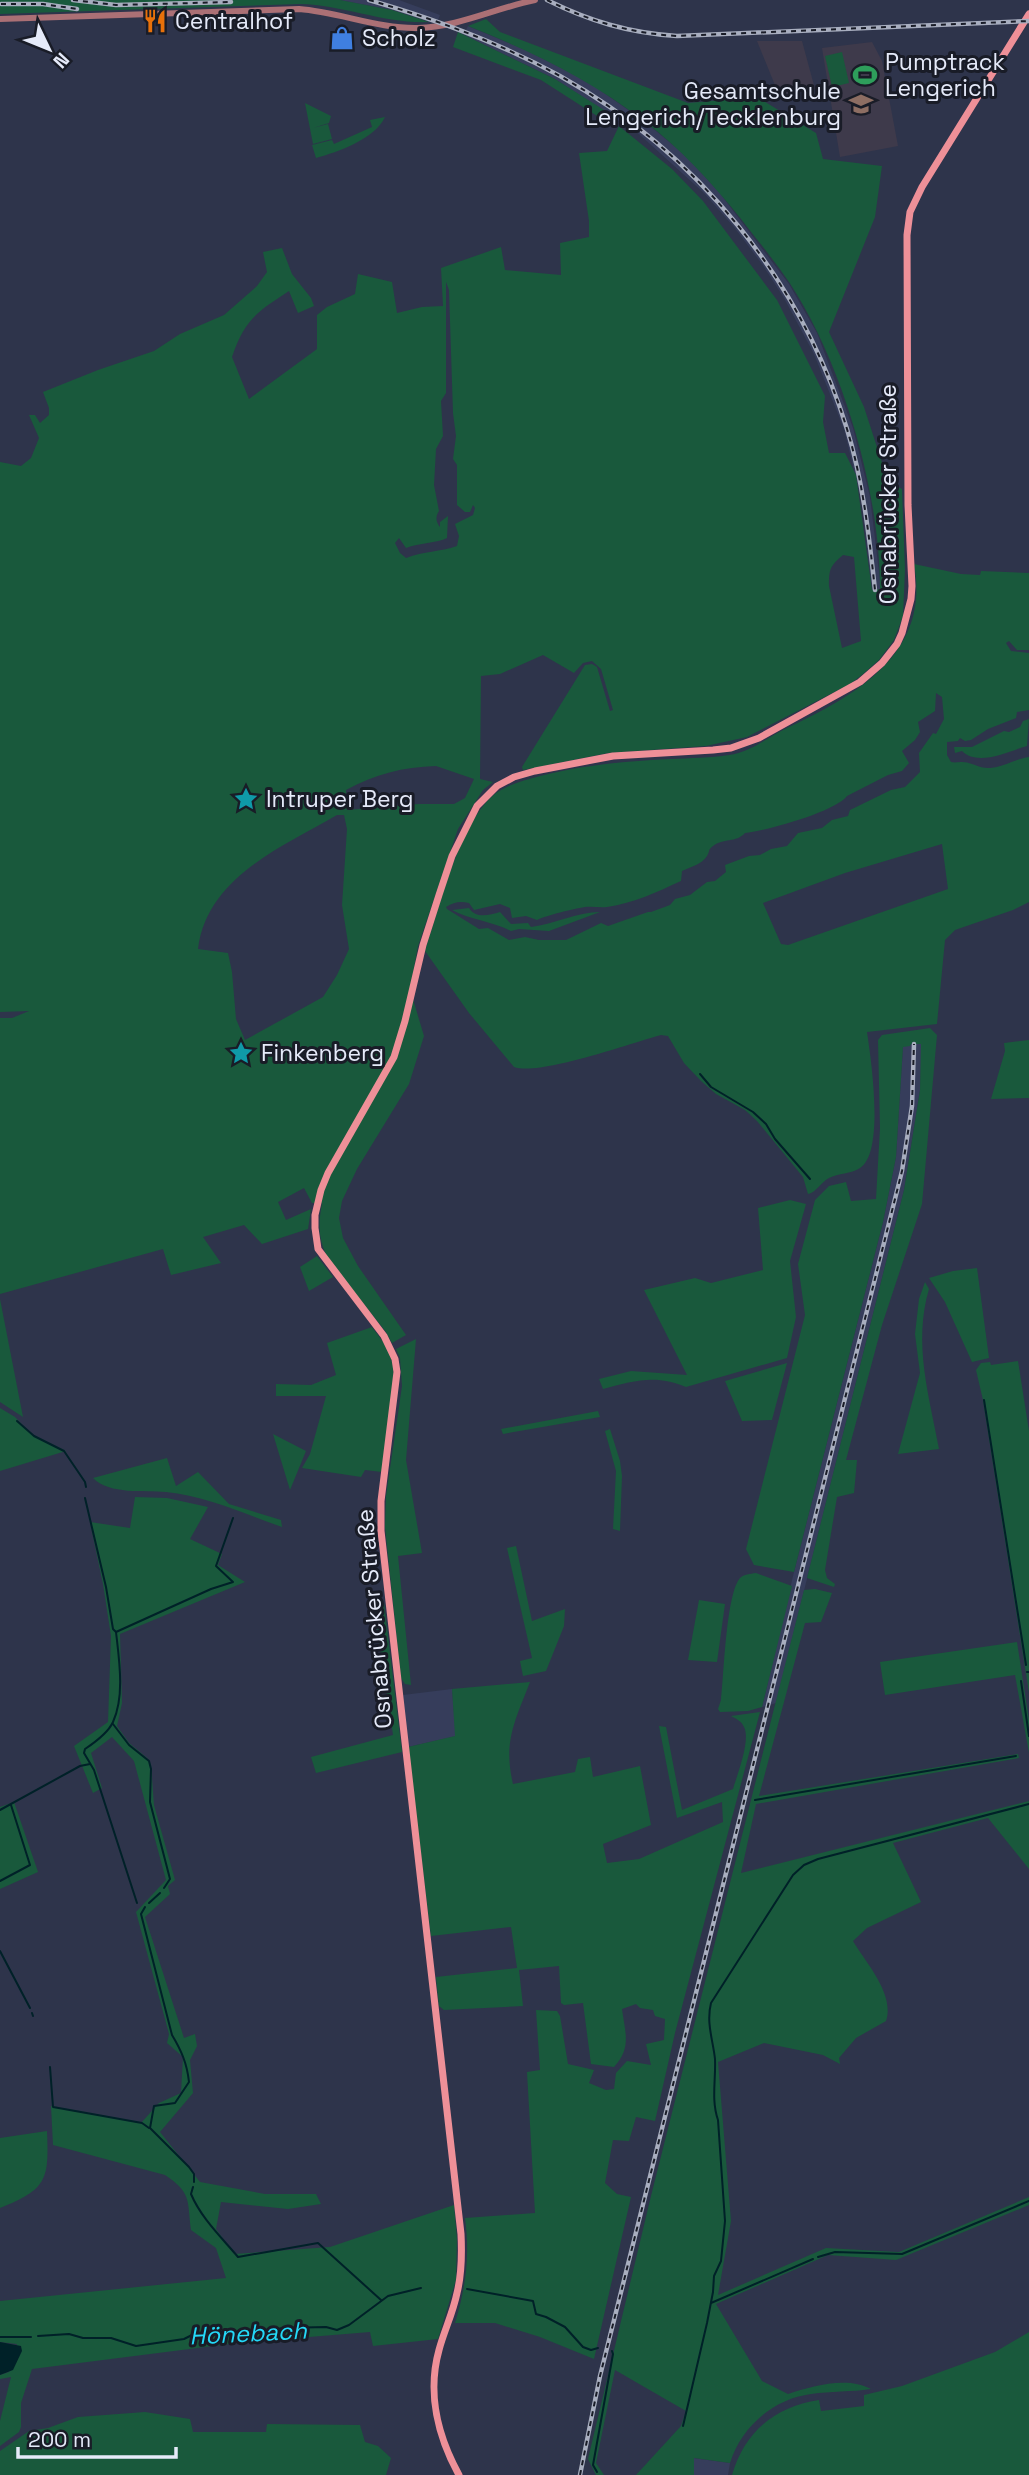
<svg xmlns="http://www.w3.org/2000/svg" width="1029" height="2475" viewBox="0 0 1029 2475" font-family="'Space Grotesk',sans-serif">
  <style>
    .built { fill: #363d5b }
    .education { fill: #3e3a4b }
    .green { fill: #19593c; fill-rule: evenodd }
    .water { fill: #002128 }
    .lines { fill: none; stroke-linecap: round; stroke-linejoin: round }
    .stream { stroke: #002128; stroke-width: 2 }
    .tertiary { stroke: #ab7075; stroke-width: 6 }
    .secondary { stroke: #ee9098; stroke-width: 7 }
    .rail-casing { stroke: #a8aebf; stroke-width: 4.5 }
    .rail { stroke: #191c27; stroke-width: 2; stroke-dasharray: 5; stroke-linecap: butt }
    .labels { text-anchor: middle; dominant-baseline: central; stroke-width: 6; stroke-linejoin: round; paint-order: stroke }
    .poi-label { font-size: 23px; fill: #e5eaf9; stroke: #191c27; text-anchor: start }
    .street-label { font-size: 23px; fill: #e5eaf9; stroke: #191c27 }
    .water-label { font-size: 24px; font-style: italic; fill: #24d8f7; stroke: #191c27 }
  </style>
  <rect width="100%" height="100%" fill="#2e344b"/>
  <!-- built -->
  <g class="built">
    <polygon points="340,0 399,0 440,15 438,20 431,17 429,22 392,10"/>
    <polygon points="468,26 526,50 587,81 644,121 685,155 719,192 789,284 817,333 853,428 870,497 881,589 872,590 861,499 844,429 814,354 784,298 762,264 734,227 704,193 639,134 555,79 458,32 459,28 466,30"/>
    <polygon points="910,1044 922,1044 920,1090 904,1190 776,1703 762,1707 794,1572 883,1222 896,1157 903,1046"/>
    <polygon points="452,1689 456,1736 408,1747 403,1695"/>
    <polygon points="693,2458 730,2463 728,2475 694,2475"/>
  </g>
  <!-- education -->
  <g class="education">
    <polygon points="757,41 802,41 815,89 779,95"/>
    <polygon points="872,42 882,61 898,146 840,157 822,48"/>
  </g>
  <!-- green -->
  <g class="green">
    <path d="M0,0H340L392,10L429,22C385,24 344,5 300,4L0,14Z"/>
    <path d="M486,19L500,32L688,103L757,97L816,133L823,159L882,166L875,217L829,332L864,407L888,481L902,489L905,569L903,616L894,640L879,660L863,674L850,684L747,737L706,746L608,753L523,770L522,767L585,665L592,664L597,667L610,711L613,710L601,669L592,661L583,663L574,673L543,655L500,674L481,676L480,779L493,782L483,790L458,829L418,946L410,989L424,1036L409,1084L357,1169L342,1201L339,1218L343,1238L358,1266L406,1335L392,1343L386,1332L329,1260C318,1240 318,1225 322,1203H312L304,1188L278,1202L286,1220L311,1209L308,1229L262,1244L244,1225L203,1237L221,1263L171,1275L163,1249L0,1294V1018H12L29,1011L0,1012V462L21,466L31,458L39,438L29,415H35L40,423L49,415V408L43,392L98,370L154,351L180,334L224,315L257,286L267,272L263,252L282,248L292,274L311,298L314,306L298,313L289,291C257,312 245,319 232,357L249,399L317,349V315L327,307L355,294L358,274L392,282L397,313L422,307L443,306L441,268L501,247L505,270L561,275L560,243L589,237V221L579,153L607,151L619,126L672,169L703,201L777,300L825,396L823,422L829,453H845L856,475L872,590L880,589C880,492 843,364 789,282C774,260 757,240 741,219C712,183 681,149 644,121C591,80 529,50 468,26ZM446,282L449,290L453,413L456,436L453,459L457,465V505L465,512H470L473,505L475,508L473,515L455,524L459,536L457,546C440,552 424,551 406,558L400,553L395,543L399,538L406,548C419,543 437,543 447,538L448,516L440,522V527C436,522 435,517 439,511L434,485L436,449L443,436L441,401L446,393ZM843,555L854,557L861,641L842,648L829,586C829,569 830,566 843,555ZM436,766L474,779L465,798L454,804H419L347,810L346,790C375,774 403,767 436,766ZM337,815H344L347,829L342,905L349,949L337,975L323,997L245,1040L236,1019L232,972L228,953L198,949C207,877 282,847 337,815Z"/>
    <polygon points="458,32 555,79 612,115 608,123 541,80 453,47"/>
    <polygon points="842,52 849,83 832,87 825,56"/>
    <polygon points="305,103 331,116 329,123 313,128 328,124 332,139 313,144"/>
    <path d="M385,117C375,139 338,152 316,158L312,145L332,140L334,144L372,127L370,120Z"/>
    <path d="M914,564L961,574L980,575L981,571L1029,573V650H1017L1009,641L1006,643L1011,651L1029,653V710L1017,712L1016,718L988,729L971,740L965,741L960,738L958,741L947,742V755L951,762C955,763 959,762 962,762C972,762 980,769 990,768C1004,767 1015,759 1029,757V902L1013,910L955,930L945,940L937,1024L867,1032C871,1058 885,1153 860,1168C851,1174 838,1173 829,1178C821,1182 817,1192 808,1194L803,1177L757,1121L745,1110L716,1094L701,1081L684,1063L668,1036L661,1035C631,1043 540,1076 514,1067L469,1013L425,951C440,907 459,822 496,793C509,784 525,780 540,776C583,765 627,761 671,759C690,758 711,758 729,755C751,752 768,737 787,728C856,695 931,654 914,564ZM936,693L942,697L944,719L936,734L933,733L919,753L920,772L905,787L891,790L850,810L848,816L832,820L822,828L798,833L787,846L771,849L760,855L749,856L725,865L726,872L715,881L707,882L690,895L675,899L670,905L651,912H648L608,926L601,923L566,940H539L525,937L509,940L488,928L479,929L447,909L446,907C454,902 460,901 469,903L474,910L500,904L510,908L512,918L526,916L537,920C548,915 572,909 585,907C592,906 600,908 607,907C634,903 657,892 681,881L682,871C691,867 702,864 707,856C711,849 707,851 713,846C723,838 736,843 745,833C765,831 835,812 847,796L888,775L902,771L909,763L902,751L915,740L920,732L918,722L935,711ZM942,844L948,889L788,945L781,944L763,903L845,873Z"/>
    <path d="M1029,719L1027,746C1009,751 978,767 962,751L955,753L954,747H972L1004,731L1009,732L1020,727L1023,721Z"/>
    <path d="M469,908C476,919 489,915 500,912L511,924L528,923L531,927C554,924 577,912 600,912L549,931L519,929L511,931C492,921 470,920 452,910Z"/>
    <polygon points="930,1028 937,1035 922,1204 882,1325 846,1460 857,1460 854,1493 837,1497 825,1570 827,1578 835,1584 834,1587 807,1578 904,1190 920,1090 921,1044 911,1044 910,1046 903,1047 896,1157 883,1222 794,1572 754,1565 746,1549 803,1323 805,1315 798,1264 815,1200 829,1186 846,1182 851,1201 876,1199 880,1128 878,1040 882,1035"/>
    <polygon points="1029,1040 1029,1098 991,1099 1005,1051 1004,1043"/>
    <path d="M790,1200L806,1204L790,1261L796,1317L787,1358L686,1387C656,1374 633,1381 603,1389L599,1379L631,1371L687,1375L644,1290L695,1278L711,1283L763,1270L758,1208Z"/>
    <polygon points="317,1256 333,1277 309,1291 300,1267"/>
    <polygon points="977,1268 989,1358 972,1362 945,1302 929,1278 953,1271"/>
    <path d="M925,1282L929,1289C913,1343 929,1395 939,1449L898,1454L920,1373L915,1334L919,1299Z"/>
    <polygon points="0,1299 23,1417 0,1402"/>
    <path d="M372,1327C377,1334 384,1342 388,1350C403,1382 387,1438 382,1472L365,1470L361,1477L302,1468L310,1454L326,1396H276V1384L311,1385L336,1375L327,1343Z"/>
    <polygon points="416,1339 406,1460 422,1553 398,1556 411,1685 405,1684 401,1678 385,1527 386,1496 402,1386 400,1358 396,1349"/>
    <polygon points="1018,1361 1029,1431 1029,1693 983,1400 976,1370 981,1363 990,1362 991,1365"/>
    <polygon points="787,1363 772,1420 742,1421 725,1381"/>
    <polygon points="0,1408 15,1417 31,1434 66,1451 0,1471"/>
    <polygon points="598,1411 600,1417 503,1434 501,1429"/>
    <polygon points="610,1429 620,1461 622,1476 620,1531 613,1529 616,1471 605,1431"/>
    <polygon points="273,1434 306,1451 290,1490"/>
    <path d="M167,1458L176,1486L198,1472L229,1504L281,1520L282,1527C245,1514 206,1496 166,1492C144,1490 110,1495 93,1478Z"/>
    <path d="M135,1497L167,1498L208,1507L190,1539L222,1554L218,1565L245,1582L120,1634L122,1703L117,1726L129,1743L147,1758L151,1765L154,1805L175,1880L168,1886L170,1894L145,1917L184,2038L195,2034L197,2046L190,2060L193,2093L160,2132L200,2182L265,2194H316L321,2204L288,2209L221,2202L216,2229L234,2254L330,2247L454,2205L457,2239L456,2280L438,2339L373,2346L370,2332L237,2343L32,2369L21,2403V2427L19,2432L0,2446V2421L11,2377L0,2379V2375L9,2372L17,2344L0,2342V2301L226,2278L216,2248L191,2230C187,2200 192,2193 165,2175L53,2145L51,2106L141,2123L159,2103L181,2093L183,2057L167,2043L169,2034L136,1912L166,1880L134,1761L112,1737L91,1753L102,1788L93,1793L74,1746L108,1722L111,1636L103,1584L90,1522L130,1528Z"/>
    <polygon points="516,1546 532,1621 565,1609 564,1626 546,1671 523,1676 520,1661 532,1658 507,1548"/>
    <path d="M756,1573L792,1586L762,1707L748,1711L720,1712L718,1709L721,1700C724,1676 726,1594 740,1578C744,1574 750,1574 756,1573Z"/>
    <path d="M815,1589L832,1593L821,1622L805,1623L759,1796L1018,1754L1019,1758L756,1804L741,1873L1029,1801V1869L988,1818L893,1843L921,1902L867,1928L853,1941C866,1963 895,1994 886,2021L856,2038L839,2058L840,2064L823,2055L764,2043L718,2062L731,2221L718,2295L826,2248L899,2252L1029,2197V2205L896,2260L828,2255L716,2304L762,2381L788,2394C812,2386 847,2376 871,2389C851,2392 831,2391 811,2394C773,2399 741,2427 730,2463L694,2458V2475H636L681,2426L686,2411L615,2370L596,2463L604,2475H596L588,2459L651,2196L804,1590Z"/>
    <polygon points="699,1600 725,1604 717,1662 688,1660"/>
    <polygon points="384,1603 402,1752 316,1773 311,1757 393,1735 374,1607"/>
    <polygon points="1017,1642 1029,1720 1029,1753 1015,1675 885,1695 880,1662"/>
    <path d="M530,1682C515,1721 503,1742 513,1784L575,1772L578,1759L590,1757L593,1777L640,1766L651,1825L603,1844L607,1863L639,1859L723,1822L722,1802L677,1818L659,1726L666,1727L682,1810L733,1789C737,1775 751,1740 744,1727C742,1722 737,1719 731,1716L760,1712L675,2033L655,2121L636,2117L629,2141L613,2140L605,2183L617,2194L631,2197L594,2359L540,2337L495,2323H455C466,2287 470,2255 465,2218L535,2213L527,2072L540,2070L536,2010L557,2011L560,2016L568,2064L594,2070L589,2083L606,2090L614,2089L616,2073L627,2061L651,2065L646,2044L664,2040L665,2019L655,2016L653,2010L640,2008L636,2004L622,2009C625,2032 632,2048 614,2067L591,2064L583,2003L564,2005L561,2003L559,1966L519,1970L523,2006L444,2010L439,2006L436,1977L517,1968L511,1927L431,1936L408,1747L455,1736L452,1689Z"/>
    <polygon points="14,1802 38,1872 0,1889 0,1807"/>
    <path d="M47,2131C49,2180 47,2189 0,2208V2138Z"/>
    <path d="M1029,2332V2475H732C745,2431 775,2407 819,2400L821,2411L864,2406V2395L902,2386L995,2352Z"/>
    <polygon points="145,2412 190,2419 193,2432 266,2432 267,2424 360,2425 365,2442 378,2446 391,2458 386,2475 0,2475 0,2451 29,2431 48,2428 78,2417"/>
  </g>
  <!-- water -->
  <polygon class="water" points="0,2342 21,2346 22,2351 13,2370 0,2375"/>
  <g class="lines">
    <!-- stream -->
    <g class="stream">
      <polyline points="700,1074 711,1087 753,1112 766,1124 775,1139 810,1179"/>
      <polyline points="984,1400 1026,1665"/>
      <polyline points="17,1421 34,1436 64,1451 85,1482 86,1487"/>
      <path d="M85,1498L106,1587L113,1629L116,1632C119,1659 125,1696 113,1722C108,1733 94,1743 85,1749L84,1753L94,1770L137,1903"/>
      <polyline points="116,1632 211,1589 233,1582 216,1566 233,1518"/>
      <polyline points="1027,1672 1029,1672"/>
      <polyline points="1021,1681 1029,1736"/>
      <polyline points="113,1724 129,1745 149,1761 151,1769 150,1802 170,1879 164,1888"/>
      <polyline points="755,1800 1016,1756"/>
      <polyline points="0,1810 80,1766 90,1764"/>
      <polyline points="0,1881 30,1865 11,1805"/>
      <polyline points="149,1903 160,1893"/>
      <path d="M145,1907L141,1914L172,2035C181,2050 187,2063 189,2082L175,2103L154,2106L150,2128L189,2167L194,2174V2182"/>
      <polyline points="0,1951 30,2008"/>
      <polyline points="32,2013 33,2016"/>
      <polyline points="50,2067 53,2107 142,2123 149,2128"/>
      <path d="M193,2187L191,2194C201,2218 222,2238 238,2257L318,2243L381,2300"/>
      <polyline points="818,2257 835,2252 902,2254 1029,2201"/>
      <polyline points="467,2289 533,2301 536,2314 546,2317 565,2327 583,2347 591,2350 598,2348"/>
      <polyline points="711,2303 813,2259"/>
      <polyline points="38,2336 69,2334 83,2338 111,2338 136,2346 184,2339 196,2333 223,2332 249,2335 283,2328 326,2327 337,2330 349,2325 388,2296 421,2288"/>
      <polyline points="0,2337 31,2337"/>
      <path d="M683,2426L707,2323L713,2292L714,2276L721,2261L725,2221L718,2120C711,2100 716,2079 715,2059C713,2040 706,2023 711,2003L793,1875L804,1865L818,1859L1029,1804"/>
      <polyline points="597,2472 593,2465 613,2354 612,2351"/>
    </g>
    <!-- tertiary -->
    <path class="tertiary" d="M0,19L299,9C339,12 378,29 418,28C458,27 496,8 535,0"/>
    <!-- secondary -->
    <path class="secondary" d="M459,2475C438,2437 427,2393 439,2350C444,2331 453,2313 457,2293C462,2273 462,2254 461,2234L381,1531V1501L397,1372L395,1359L384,1336L318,1249L315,1228V1215L321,1190L328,1173L394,1057L405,1021L423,945L439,895L452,856L477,806L497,786L514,777L535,771L613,756L713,750L731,748L759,738L860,682L882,663L897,644L902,633L911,599L912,586L908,505L907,235L910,212L922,187L1029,14"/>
    <!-- rail casing -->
    <g class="rail-casing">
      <g id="rail">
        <polyline points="73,0 116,5 231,2"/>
        <path d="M369,0C435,19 500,43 560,76C696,152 801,279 847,429C863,481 869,535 875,590"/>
        <path d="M547,0C589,21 629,33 677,36L1029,21"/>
        <polyline points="1,4 43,4 77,9"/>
        <polyline points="580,2475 600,2376 902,1171 912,1106 914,1044"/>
      </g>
    </g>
    <!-- rail -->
    <use href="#rail" class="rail"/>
  </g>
  <!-- icons -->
  <defs>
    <g id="restaurant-bare" transform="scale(1.89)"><path d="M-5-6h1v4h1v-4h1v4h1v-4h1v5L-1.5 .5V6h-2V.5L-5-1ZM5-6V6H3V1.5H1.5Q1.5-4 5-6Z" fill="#e8710a" stroke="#191c27" stroke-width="2.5" paint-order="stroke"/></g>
    <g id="shop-bare" transform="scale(1.89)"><path d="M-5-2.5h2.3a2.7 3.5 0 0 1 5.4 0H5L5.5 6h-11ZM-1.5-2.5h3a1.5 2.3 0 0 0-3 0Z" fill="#3f7fe0" stroke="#191c27" stroke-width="2.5" paint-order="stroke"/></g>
    <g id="stadium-bare" transform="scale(1.89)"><path d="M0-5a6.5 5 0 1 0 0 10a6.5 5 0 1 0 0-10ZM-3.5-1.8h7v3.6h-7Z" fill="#2e9e5b" stroke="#191c27" stroke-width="2.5" paint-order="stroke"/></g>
    <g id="school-bare" transform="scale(1.89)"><path d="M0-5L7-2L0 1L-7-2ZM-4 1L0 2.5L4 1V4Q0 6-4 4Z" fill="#8d6e63" stroke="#191c27" stroke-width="2.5" paint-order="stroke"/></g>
    <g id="sight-bare" transform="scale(1.89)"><path d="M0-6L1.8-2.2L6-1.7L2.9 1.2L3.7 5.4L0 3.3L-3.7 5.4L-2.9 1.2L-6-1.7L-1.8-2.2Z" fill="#0f9aa8" stroke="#191c27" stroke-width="2.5" paint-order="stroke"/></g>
  </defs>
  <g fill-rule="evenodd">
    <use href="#restaurant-bare" x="155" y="21"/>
    <use href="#shop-bare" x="342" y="38"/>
    <use href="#stadium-bare" x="865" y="75"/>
    <use href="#school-bare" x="861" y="104"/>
    <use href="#sight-bare" x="246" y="799"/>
    <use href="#sight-bare" x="241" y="1053"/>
  </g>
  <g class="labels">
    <!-- poi labels -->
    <g class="poi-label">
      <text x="175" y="21">Centralhof</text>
      <text x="362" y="38">Scholz</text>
      <text x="885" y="62">Pumptrack<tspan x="885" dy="26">Lengerich</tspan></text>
      <text x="841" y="91" text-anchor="end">Gesamtschule<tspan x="841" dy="26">Lengerich/Tecklenburg</tspan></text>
      <text x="266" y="799">Intruper Berg</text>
      <text x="261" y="1053">Finkenberg</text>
    </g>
    <!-- street labels -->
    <g class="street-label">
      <text transform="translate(888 494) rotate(-90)">Osnabrücker Straße</text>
      <text transform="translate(374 1619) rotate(-95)">Osnabrücker Straße</text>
    </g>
    <!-- water labels -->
    <g class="water-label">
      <text transform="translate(248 2333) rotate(-3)">Hönebach</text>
    </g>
  </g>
  <!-- north arrow -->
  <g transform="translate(49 49) rotate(133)" stroke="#191c27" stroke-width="5" paint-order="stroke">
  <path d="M0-5L12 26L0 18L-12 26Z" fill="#e5eaf9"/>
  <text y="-10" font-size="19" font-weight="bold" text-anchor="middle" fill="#e5eaf9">N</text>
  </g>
  <!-- scale -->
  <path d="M18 2447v10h158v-10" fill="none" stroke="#e5eaf9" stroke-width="3.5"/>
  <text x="28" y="2447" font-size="21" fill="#e5eaf9" stroke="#191c27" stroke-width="5" paint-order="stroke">200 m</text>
</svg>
